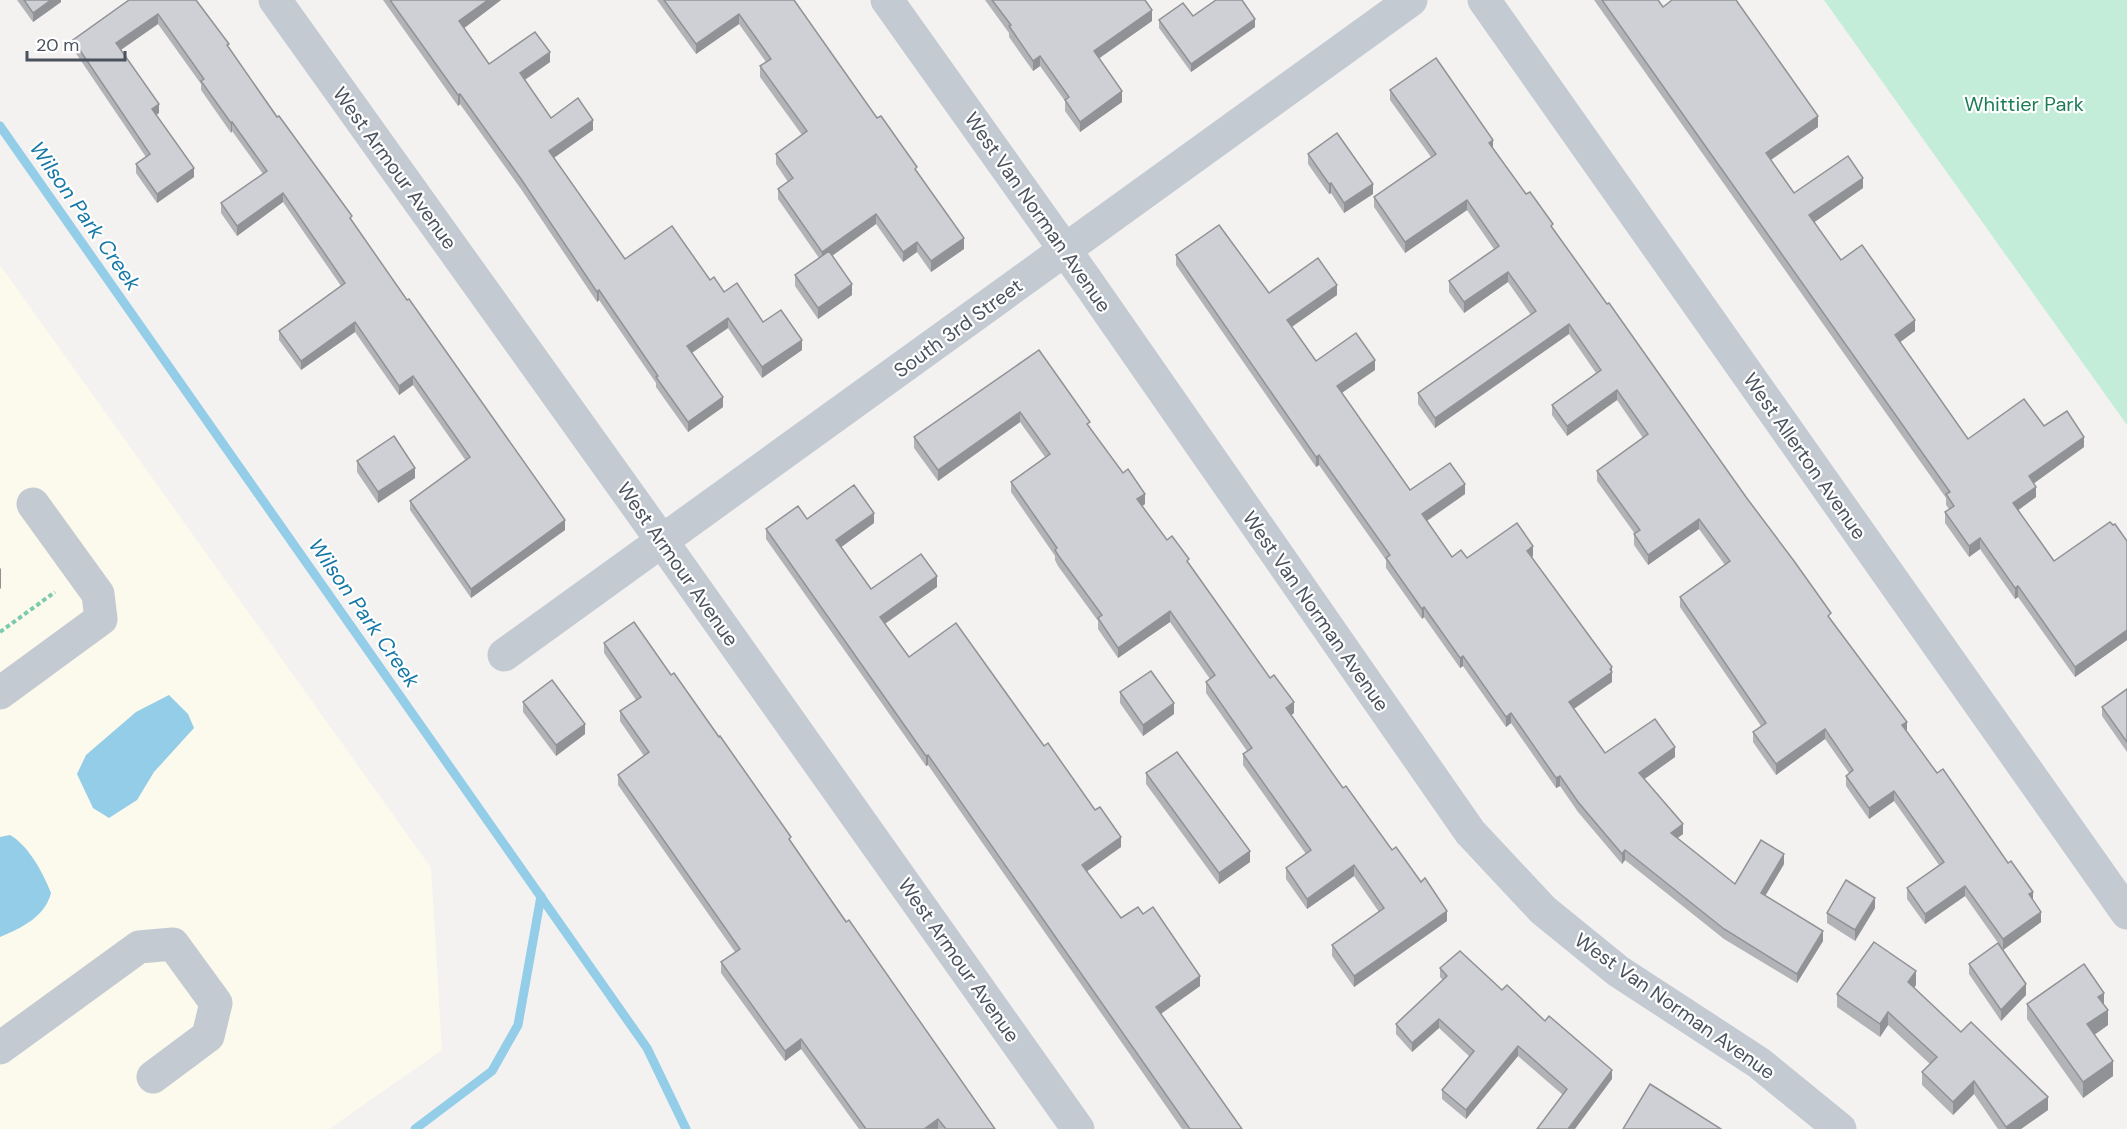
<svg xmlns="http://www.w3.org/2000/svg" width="2127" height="1129" viewBox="0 0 2127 1129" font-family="'DM Sans',sans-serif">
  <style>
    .commercial { fill: #fcf9ed }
    .green { fill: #c3edd8 }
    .water { fill: #93cde8 }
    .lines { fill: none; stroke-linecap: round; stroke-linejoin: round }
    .stream { stroke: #93cde8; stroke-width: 9 }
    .path { stroke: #7dcaac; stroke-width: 4; stroke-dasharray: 4.5 3; stroke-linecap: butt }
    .minor { stroke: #c3cad2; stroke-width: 33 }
    .wall { fill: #b2b3b7 }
    .shaded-wall { fill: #919295 }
    .building { fill: #cfd0d5; stroke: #919295; stroke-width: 1.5 }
    .labels { text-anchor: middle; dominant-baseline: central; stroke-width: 4.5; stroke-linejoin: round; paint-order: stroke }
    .park-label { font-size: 20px; fill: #1d7d57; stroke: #fff }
    .street-label { font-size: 20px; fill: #4a525e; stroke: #fff }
    .water-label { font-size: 21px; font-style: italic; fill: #1578a6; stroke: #fff }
  </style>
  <rect width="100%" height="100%" fill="#f3f2f1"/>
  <!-- commercial -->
  <polygon class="commercial" points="0,265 431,868 442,1050 329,1129 0,1129"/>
  <!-- green -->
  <polygon class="green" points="1824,0 2127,0 2127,425"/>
  <!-- water -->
  <g class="water">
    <polygon points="169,695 188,714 194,728 154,772 137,800 109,818 93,808 77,774 86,755 136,712"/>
    <path d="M10,835C29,846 43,873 51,893C45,917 21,928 0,937V837Z"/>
  </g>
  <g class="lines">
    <!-- stream -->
    <g class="stream">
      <polyline points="0,126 647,1048 686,1129"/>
      <polyline points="415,1129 492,1071 518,1025 541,896"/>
    </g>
    <!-- path -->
    <polyline class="path" points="0,632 55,592"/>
    <!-- minor -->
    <g class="minor">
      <polyline points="275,0 637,506 1078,1129"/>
      <polyline points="887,0 1087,281 1470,832 1543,910 1618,971 1759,1063 1840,1129"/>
      <polyline points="1484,0 2127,913"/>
      <polyline points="504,655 1411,0"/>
      <polyline points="0,693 101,619 98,594 33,504"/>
      <polyline points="0,1048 139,947 173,944 216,1003 208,1036 153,1077"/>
    </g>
  </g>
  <!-- wall -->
  <g class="wall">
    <polygon points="17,0 61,0 61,2 33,22"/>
    <polygon points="129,0 229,48 352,221 565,530 471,598 410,510 410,501 466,461 413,385 399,395 355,332 301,370 279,340 279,331 341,286 283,202 237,236 221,213 221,203 263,174 232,131 231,133 201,90 201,84 158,24 121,50 159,113 156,115 194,177 157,203 136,173 136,164 146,157 73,49 73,40"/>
    <polygon points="383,0 501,0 464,28 489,64 550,62 525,80 551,118 593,130 554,158 625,259 710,280 763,322 802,350 762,378 728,328 692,353 723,407 688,432 656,387 656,383 599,300 597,302 521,189 460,104 458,106"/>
    <polygon points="657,0 794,0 877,118 917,171 964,249 931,272 917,252 903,262 876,224 832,256 852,295 818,319 795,286 795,275 819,258 778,199 778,189 788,182 776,164 776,154 802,135 760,77 760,66 766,62 739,24 696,54"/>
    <polygon points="985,0 1145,0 1152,21 1099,58 1122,102 1080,132 1065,111 1065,101 1040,66 1033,71 1009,37 1009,33"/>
    <polygon points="1594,0 1658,0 1663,7 1818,127 1771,160 1794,193 1863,188 1814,222 1841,260 1915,331 1900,342 1968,439 2044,426 2084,447 2034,483 2036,497 2018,510 2054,561 2127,541 2127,640 2075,677 2018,597 2015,599 1980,549 1969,557 1945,523 1945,512 1949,509 1946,505 1946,498"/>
    <polygon points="1193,16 1255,27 1191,72 1159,28 1159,20"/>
    <polygon points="1390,90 1493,148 1526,194 1553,229 1831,620 1907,732 1937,773 2033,900 2041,922 2003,950 1965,896 1925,924 1907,899 1907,888 1939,865 1894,801 1869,819 1846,786 1846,776 1849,773 1825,739 1776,775 1753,742 1753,732 1761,726 1680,607 1680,597 1725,565 1699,529 1648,565 1634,545 1634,534 1635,534 1597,481 1597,471 1643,438 1617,400 1567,436 1552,415 1552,405 1596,373 1569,334 1435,428 1418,404 1418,393 1531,315 1508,282 1464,313 1449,292 1449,281 1494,249 1467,210 1405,253 1374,207 1374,197 1431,157 1390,100"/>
    <polygon points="1308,154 1373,194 1344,213 1331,193 1329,194 1308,164"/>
    <polygon points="1176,255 1269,293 1337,295 1292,327 1316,361 1375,370 1342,393 1410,490 1465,494 1427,521 1452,557 1467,558 1533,556 1532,557 1612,667 1612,682 1574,709 1605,753 1675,757 1644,779 1683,834 1677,838 1735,884 1784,864 1765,896 1823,941 1797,983 1724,939 1625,860 1622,864 1578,812 1560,786 1556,788 1511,723 1506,727 1463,666 1460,668 1424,617 1422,619 1386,568 1386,560 1319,465 1316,467 1176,265"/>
    <polygon points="1039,350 1090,429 1145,504 1142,506 1167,540 1189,564 1294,713 1291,715 1343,788 1447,921 1354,987 1332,956 1332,945 1379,912 1354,876 1307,909 1286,879 1286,868 1306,854 1243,765 1243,754 1247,751 1206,693 1206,682 1210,679 1170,622 1118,658 1098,629 1098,621 1058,566 1055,560 1055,556 1011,492 1011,482 1045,457 1020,422 938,481 914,448 914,437"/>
    <polygon points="357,461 415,478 378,503 357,472"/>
    <polygon points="874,523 841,547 871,589 937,587 885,624 909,657 1044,746 1121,847 1087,871 1121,918 1143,914 1200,986 1161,1014 1242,1129 1182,1129 928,765 926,766 766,539 766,529"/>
    <polygon points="604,643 671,675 995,1129 859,1129 801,1049 785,1061 721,973 721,962 735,952 618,785 618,775 644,756 620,721 620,711 636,700 604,653"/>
    <polygon points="2127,689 2127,752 2102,716 2102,707"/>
    <polygon points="1120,692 1174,714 1143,736 1120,703"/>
    <polygon points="523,702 585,734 556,756 523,712"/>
    <polygon points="1146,773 1250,862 1219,884 1146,784"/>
    <polygon points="1875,908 1855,941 1827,923 1827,913"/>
    <polygon points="1969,964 2026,995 2001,1021 1969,974"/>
    <polygon points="1440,968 1502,990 1545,1021 1612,1079 1563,1095 1518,1056 1466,1119 1442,1099 1442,1090 1470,1057 1439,1028 1412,1052 1396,1034 1396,1024 1443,980 1440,977"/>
    <polygon points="1916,985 1914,988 1961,1032 2048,1110 2021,1129 1998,1129 1974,1094 1953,1115 1922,1085 1922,1072 1930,1064 1888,1025 1880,1037 1837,1007 1837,994"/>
    <polygon points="2027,1004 2104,1005 2108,1025 2094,1035 2113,1076 2083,1098 2027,1019"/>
  </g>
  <!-- shaded-wall -->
  <g class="shaded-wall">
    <polygon points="51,0 61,0 61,2 33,22 33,13"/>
    <polygon points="488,0 501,0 459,32 459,21"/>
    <polygon points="1152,10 1152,21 1094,62 1094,51"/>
    <polygon points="158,14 158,24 116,53 116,43"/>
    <polygon points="739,14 739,24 696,54 696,44"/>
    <polygon points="1255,19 1255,27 1191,72 1191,64"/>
    <polygon points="550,52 550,62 520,83 520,73"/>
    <polygon points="1040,56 1040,66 1033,71 1033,61"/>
    <polygon points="1122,91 1122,102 1080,132 1080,122"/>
    <polygon points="460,94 460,104 458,106 458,95"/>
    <polygon points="159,104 159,113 152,118 152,109"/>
    <polygon points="1818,116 1818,127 1766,163 1766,153"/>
    <polygon points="593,120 593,130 549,161 549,151"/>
    <polygon points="232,122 232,131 231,133 231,123"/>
    <polygon points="1493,140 1493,150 1489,143"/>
    <polygon points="194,168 194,177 157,203 157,194"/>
    <polygon points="1863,178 1863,188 1809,226 1809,215"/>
    <polygon points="1331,183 1331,193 1329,194 1329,184"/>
    <polygon points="1373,184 1373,194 1344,213 1344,203"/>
    <polygon points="283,193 283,202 237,236 237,226"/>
    <polygon points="1467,200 1467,210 1405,253 1405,242"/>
    <polygon points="876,214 876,224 822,263 822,252"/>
    <polygon points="964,238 964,249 931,272 931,261"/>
    <polygon points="917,242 917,252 903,262 903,252"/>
    <polygon points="1508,272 1508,282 1464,313 1464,302"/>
    <polygon points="852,284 852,295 818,319 818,308"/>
    <polygon points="1337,285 1337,295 1287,330 1287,320"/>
    <polygon points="599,290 599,300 597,302 597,292"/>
    <polygon points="728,318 728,328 687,356 687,346"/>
    <polygon points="1915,320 1915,331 1895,346 1895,335"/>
    <polygon points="355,322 355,332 301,370 301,361"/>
    <polygon points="1569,324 1569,334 1435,428 1435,418"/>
    <polygon points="802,340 802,350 762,378 762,367"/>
    <polygon points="1375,360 1375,370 1337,396 1337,386"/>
    <polygon points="413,376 413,385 399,395 399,386"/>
    <polygon points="1617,390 1617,400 1567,436 1567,426"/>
    <polygon points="723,397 723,407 688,432 688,422"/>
    <polygon points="1020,412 1020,422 938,481 938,470"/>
    <polygon points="2084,437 2084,447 2029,487 2029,476"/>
    <polygon points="1319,455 1319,465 1316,467 1316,457"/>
    <polygon points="415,468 415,478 378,503 378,492"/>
    <polygon points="1465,484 1465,494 1422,524 1422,514"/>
    <polygon points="2036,487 2036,497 2013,514 2013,503"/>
    <polygon points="1145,494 1145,504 1137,510 1137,499"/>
    <polygon points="874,513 874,523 836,551 836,540"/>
    <polygon points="1699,519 1699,529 1648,565 1648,555"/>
    <polygon points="565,520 565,530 471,598 471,589"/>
    <polygon points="1980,538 1980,549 1969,557 1969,546"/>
    <polygon points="1533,546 1533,556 1527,561 1527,551"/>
    <polygon points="1,568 1,588 0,589 0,569"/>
    <polygon points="937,576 937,587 880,627 880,617"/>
    <polygon points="2018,586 2018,597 2015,599 2015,588"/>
    <polygon points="1424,607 1424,617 1422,619 1422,609"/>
    <polygon points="1170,611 1170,622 1118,658 1118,648"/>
    <polygon points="2127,630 2127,640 2075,677 2075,667"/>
    <polygon points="1463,656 1463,666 1460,668 1460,658"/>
    <polygon points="1612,667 1612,682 1569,712 1569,702"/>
    <polygon points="1294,702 1294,713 1286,719 1286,708"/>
    <polygon points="1174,703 1174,714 1143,736 1143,725"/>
    <polygon points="1511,713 1511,723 1506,727 1506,717"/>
    <polygon points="1907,722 1907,732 1902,725"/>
    <polygon points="585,724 585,734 556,756 556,745"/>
    <polygon points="1825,729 1825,739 1776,775 1776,764"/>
    <polygon points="1675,747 1675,757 1639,783 1639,773"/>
    <polygon points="928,755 928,765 926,766 926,756"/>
    <polygon points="1560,776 1560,786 1556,788 1556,778"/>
    <polygon points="1894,791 1894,801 1869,819 1869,808"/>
    <polygon points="1683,824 1683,834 1671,843 1671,833"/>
    <polygon points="1121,837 1121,847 1082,875 1082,865"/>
    <polygon points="1625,850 1625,860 1622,864 1622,854"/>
    <polygon points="1250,851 1250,862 1219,884 1219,873"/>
    <polygon points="1784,854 1784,864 1761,903 1761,893"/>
    <polygon points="1354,865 1354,876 1307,909 1307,899"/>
    <polygon points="1965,886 1965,896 1925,924 1925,914"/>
    <polygon points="2033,892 2033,902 2029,894"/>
    <polygon points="1875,898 1875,908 1855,941 1855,930"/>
    <polygon points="1447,911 1447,921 1354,987 1354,976"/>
    <polygon points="2041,912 2041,922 2003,950 2003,939"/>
    <polygon points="1823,931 1823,941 1797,983 1797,974"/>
    <polygon points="1916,971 1916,985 1908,996 1908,982"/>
    <polygon points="1200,976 1200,986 1156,1017 1156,1007"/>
    <polygon points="2026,984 2026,995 2001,1021 2001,1010"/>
    <polygon points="2104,993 2104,1008 2098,997"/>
    <polygon points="2108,1010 2108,1025 2087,1040 2087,1024"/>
    <polygon points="1888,1012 1888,1025 1880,1037 1880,1024"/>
    <polygon points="1439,1019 1439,1028 1412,1052 1412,1043"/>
    <polygon points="801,1039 801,1049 785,1061 785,1051"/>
    <polygon points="1518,1046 1518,1056 1466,1119 1466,1110"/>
    <polygon points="2113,1061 2113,1076 2083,1098 2083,1082"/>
    <polygon points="1612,1070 1612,1079 1575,1129 1568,1129"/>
    <polygon points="1974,1081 1974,1094 1953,1115 1953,1102"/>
    <polygon points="2048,1097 2048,1110 2021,1129 2006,1129 2006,1127"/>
    <polygon points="938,1119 938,1129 924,1129"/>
  </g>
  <!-- building -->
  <g class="building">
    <polygon points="24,0 51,0 33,13"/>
    <polygon points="129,0 196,0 229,44 227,45 277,117 279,116 352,216 350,218 407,300 409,299 565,520 471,589 410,501 470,457 413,376 399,386 355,322 301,361 279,331 345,283 283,193 237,226 221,203 267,171 232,122 231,123 201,81 204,79 158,14 116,43 159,104 152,109 194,168 157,194 136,164 150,154 73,40"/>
    <polygon points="390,0 488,0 459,21 489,64 535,32 550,52 520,73 551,118 578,98 593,120 549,151 625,259 672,226 710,280 714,277 724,292 737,283 763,322 781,310 802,340 762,367 728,318 687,346 723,397 688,422 656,377 658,376 599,290 597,292 521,179 460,94 458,95"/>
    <polygon points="664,0 794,0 877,118 881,116 917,167 915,169 964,238 931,261 917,242 903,252 876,214 822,252 778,189 793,178 776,154 807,131 760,66 771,59 739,14 696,44"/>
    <polygon points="992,0 1145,0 1152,10 1094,51 1122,91 1080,122 1065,100 1069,97 1040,56 1033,61 1009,26 1011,25"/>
    <polygon points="1216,0 1242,0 1255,19 1191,64 1159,20 1183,3 1193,16"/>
    <polygon points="1602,0 1658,0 1663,7 1672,0 1736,0 1818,116 1766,153 1794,193 1848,156 1863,178 1809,215 1841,260 1862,245 1915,320 1895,335 1968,439 2024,399 2044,426 2067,411 2084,437 2029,476 2036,487 2013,503 2054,561 2110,522 2113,525 2115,524 2127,541 2127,630 2075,667 2018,586 2015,588 1980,538 1969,546 1945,512 1954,506 1946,494 1950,492"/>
    <polygon points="1436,58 1493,140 1489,143 1526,194 1530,192 1553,224 1551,226 1607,304 1609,303 1746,497 1794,561 1831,613 1828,616 1907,722 1902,725 1937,773 1943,769 2008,863 2011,861 2033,892 2029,894 2041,912 2003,939 1965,886 1925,914 1907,888 1944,862 1894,791 1869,808 1846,776 1853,770 1825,729 1776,764 1753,732 1766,723 1680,597 1730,561 1699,519 1648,555 1634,534 1640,530 1597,471 1648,434 1617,390 1567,426 1552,405 1601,370 1569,324 1435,418 1418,393 1536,311 1508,272 1464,302 1449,281 1499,246 1467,200 1405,242 1374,197 1436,154 1390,90"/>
    <polygon points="1337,133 1373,184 1344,203 1331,183 1329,184 1308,154"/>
    <polygon points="1219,225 1269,293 1318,258 1337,285 1287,320 1316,361 1356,333 1375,360 1337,386 1410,490 1450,463 1465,484 1422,514 1452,557 1461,550 1467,558 1517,523 1533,546 1527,551 1612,667 1610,669 1612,672 1569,702 1605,753 1655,719 1675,747 1639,773 1683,824 1671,833 1735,884 1761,840 1784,854 1761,893 1823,931 1797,974 1724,929 1625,850 1622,854 1578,802 1560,776 1556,778 1511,713 1506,717 1463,656 1460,658 1424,607 1422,609 1386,558 1390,555 1319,455 1316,457 1176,255"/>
    <polygon points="829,251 852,284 818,308 795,275"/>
    <polygon points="1039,350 1090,422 1087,424 1123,473 1128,469 1145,494 1137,499 1167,540 1172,536 1189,559 1187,561 1270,678 1274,675 1294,702 1286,708 1343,788 1346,786 1392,850 1396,847 1421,882 1425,878 1447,911 1354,976 1332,945 1384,908 1354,865 1307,899 1286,868 1311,850 1243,754 1252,748 1206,682 1215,675 1170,611 1118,648 1098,618 1102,615 1058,555 1055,550 1057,548 1011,482 1050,454 1020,412 938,470 914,437"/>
    <polygon points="394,436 415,468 378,492 357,461"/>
    <polygon points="854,485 874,513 836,540 871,589 921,554 937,576 880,617 909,657 956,623 1044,746 1048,743 1095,810 1100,807 1121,837 1082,865 1121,918 1138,907 1143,914 1153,907 1200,976 1156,1007 1242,1129 1190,1129 928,755 926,756 766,529 798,506 807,519"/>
    <polygon points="634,622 671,675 674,673 719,737 720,736 791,837 789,839 846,922 849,920 995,1129 946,1129 938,1119 924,1129 866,1129 801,1039 785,1051 721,962 740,949 618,775 649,752 620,711 641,697 604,643"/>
    <polygon points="1151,671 1174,703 1143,725 1120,692"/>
    <polygon points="552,680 585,724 556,745 523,702"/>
    <polygon points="2127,689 2127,742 2102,707"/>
    <polygon points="1177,752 1250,851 1219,873 1146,773"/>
    <polygon points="1846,880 1875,898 1855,930 1827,913"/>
    <polygon points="1874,942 1916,971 1908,982 1961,1032 1971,1022 2048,1097 2006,1127 1974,1081 1953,1102 1922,1072 1937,1057 1888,1012 1880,1024 1837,994"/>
    <polygon points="1998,943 2026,984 2001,1010 1969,964"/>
    <polygon points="1460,951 1502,990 1507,985 1545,1021 1549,1016 1612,1070 1568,1129 1537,1129 1567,1089 1518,1046 1466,1110 1442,1090 1474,1051 1439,1019 1412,1043 1396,1024 1447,976 1440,968"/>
    <polygon points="2084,964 2104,993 2098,997 2108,1010 2087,1024 2113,1061 2083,1082 2027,1004"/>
    <polygon points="1650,1084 1721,1129 1623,1129"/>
  </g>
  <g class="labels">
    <!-- park labels -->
    <g class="park-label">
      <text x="2024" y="104">Whittier Park</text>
    </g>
    <!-- street labels -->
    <g class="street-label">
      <text transform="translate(395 168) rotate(54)">West Armour Avenue</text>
      <text transform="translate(1038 212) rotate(55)">West Van Norman Avenue</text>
      <text transform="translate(958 328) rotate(-36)">South 3rd Street</text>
      <text transform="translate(1805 456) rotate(55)">West Allerton Avenue</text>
      <text transform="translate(678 564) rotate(55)">West Armour Avenue</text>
      <text transform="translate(1316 611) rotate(55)">West Van Norman Avenue</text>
      <text transform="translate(959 960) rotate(55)">West Armour Avenue</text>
      <text transform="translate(1675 1006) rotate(35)">West Van Norman Avenue</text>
    </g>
    <!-- water labels -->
    <g class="water-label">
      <text transform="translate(85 216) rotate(55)">Wilson Park Creek</text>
      <text transform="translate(364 613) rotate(55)">Wilson Park Creek</text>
    </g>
  </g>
  <!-- scale -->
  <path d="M27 51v9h98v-9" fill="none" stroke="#4a525e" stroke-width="3"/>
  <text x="36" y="51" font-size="18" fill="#4a525e" stroke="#ffffff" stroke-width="4.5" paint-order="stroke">20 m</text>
</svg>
